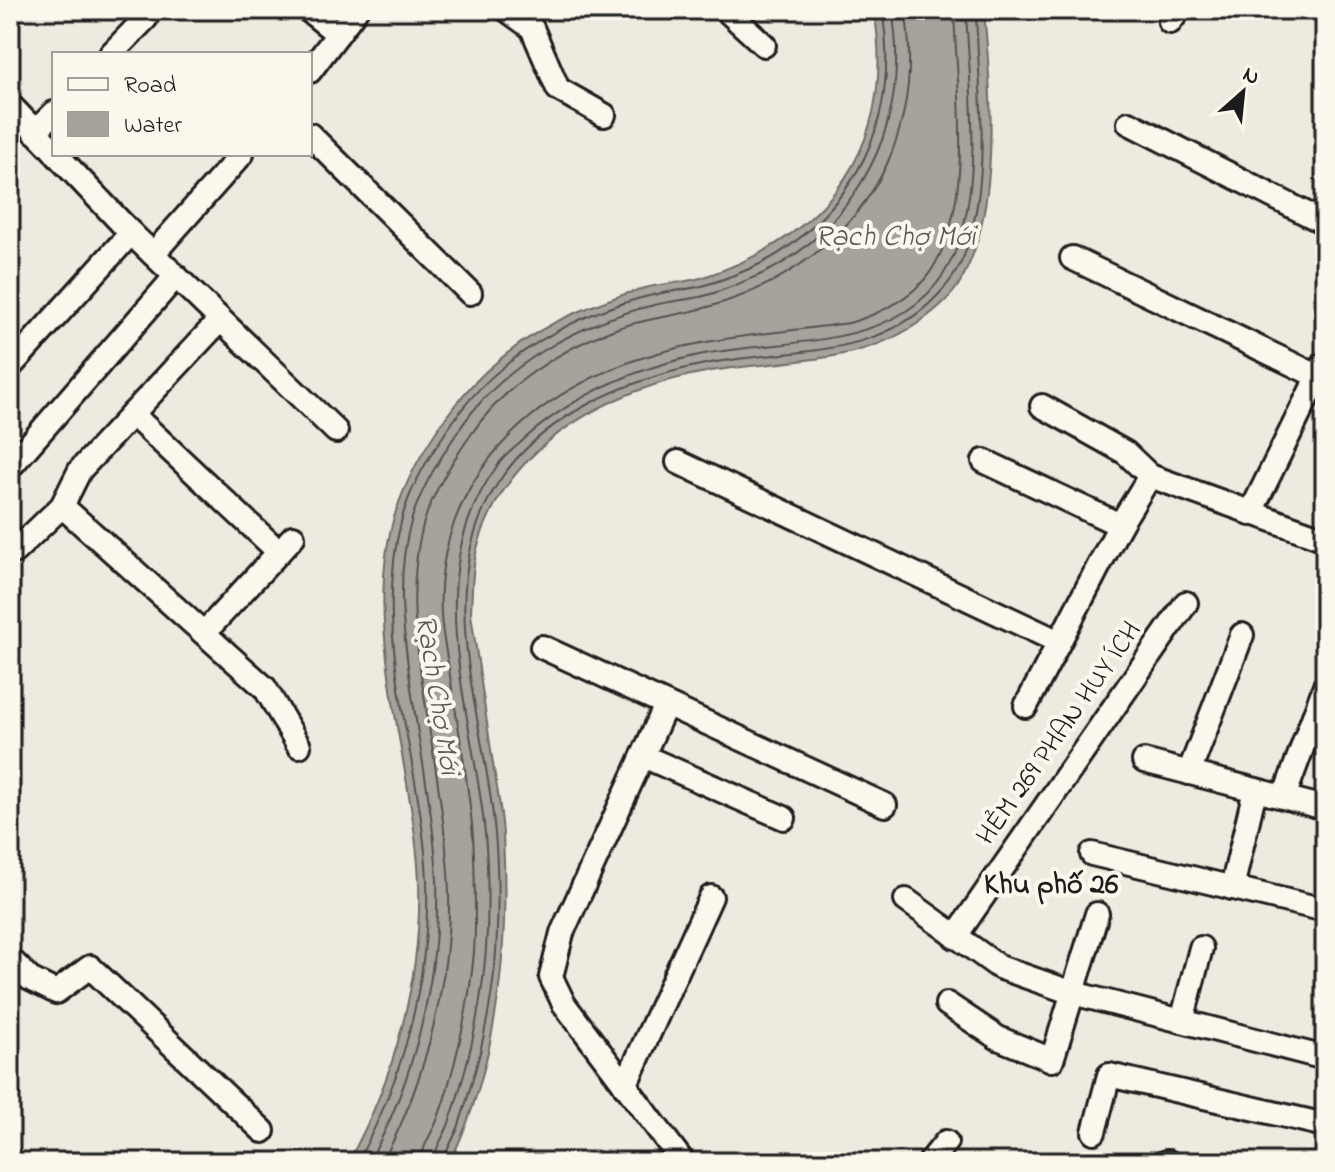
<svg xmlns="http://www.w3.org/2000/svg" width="1335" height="1172" viewBox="0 0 1335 1172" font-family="'Indie Flower',sans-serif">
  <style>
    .water { fill: #a6a39d; stroke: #6f6d69; stroke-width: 2 }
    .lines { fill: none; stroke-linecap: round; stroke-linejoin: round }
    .shore { stroke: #535250; stroke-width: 2 }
    .minor-casing { stroke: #1c1c1c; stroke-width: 28 }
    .minor { stroke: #fbf7ec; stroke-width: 22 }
    .labels { text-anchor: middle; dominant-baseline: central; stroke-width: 8; stroke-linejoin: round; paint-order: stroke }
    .street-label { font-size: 28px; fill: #1c1c1c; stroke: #fbf7ec }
    .water-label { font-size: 30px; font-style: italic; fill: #5a5956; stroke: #fbf7ec }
    .neighbourhood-label { font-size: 30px; font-weight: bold; fill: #1c1c1c; stroke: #fbf7ec }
  </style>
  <rect width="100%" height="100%" fill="#eeeadf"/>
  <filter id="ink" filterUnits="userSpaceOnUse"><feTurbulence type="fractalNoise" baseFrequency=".0125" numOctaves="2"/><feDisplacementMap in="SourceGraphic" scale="16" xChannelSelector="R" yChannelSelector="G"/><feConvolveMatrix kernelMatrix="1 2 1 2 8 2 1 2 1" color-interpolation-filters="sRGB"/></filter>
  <g filter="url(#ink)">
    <!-- water -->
    <path class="water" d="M874,10H984C991,91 1002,212 959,284C951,297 937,309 925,318C863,366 785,359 711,371C613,388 510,442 479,542C472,564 472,590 471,614C478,664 486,714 493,764C497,788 502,812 503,836C509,946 499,1062 450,1162H348C395,1078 422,977 419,881C414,765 359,622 396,511C407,478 426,445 446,417C476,374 525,334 573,314C599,303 626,292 654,286C671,283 688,282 704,277C830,235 897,145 874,10Z"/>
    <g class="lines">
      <!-- shore -->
      <g class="shore">
        <path d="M357,1162C404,1078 430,977 427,880C422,760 370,638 402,518C411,484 432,452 452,423C497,356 576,313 653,295C669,291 686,290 702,286C722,280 744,272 762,263C786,251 806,234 824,215C879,158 895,86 882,10"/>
        <path d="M369,1162C415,1079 440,975 437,880C434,816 420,751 411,688C403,631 395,574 412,518C422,486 441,457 459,430C503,364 580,323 654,305C670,301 688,300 704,296C724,291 745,281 764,273C788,262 809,245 827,227C885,166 906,92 892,10"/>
        <path d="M382,1162C427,1082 455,964 448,872C444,813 433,754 424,695C415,637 408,582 423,525C432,493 451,463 470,436C503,386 561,348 618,328C647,318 678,316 708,307C784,286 853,237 887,164C909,114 914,63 905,10"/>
        <path d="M421,1162C422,1147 430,1136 436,1123C441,1110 446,1096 449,1083C462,1039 475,972 475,927C475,897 475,867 473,837C469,781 457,724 449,669C446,651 442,633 441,615C434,479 534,387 658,353C720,336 785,332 849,323C880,314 917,296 934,266C975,197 956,86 954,10"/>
        <path d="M433,1162C435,1149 442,1139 447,1128C453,1114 457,1099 461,1085C475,1036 485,982 487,931C488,899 488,865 485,834C474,712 416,574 498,465C503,457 512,450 519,444C571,395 635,368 704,354C794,337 918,353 957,247C983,177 969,83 966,10"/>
        <path d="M443,1162C446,1150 453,1140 458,1128C462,1116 466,1104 469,1092C484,1044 496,982 497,931C498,899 498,865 495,834C486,721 432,596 493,491C536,417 625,380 705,364C785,348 875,361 936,297C950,283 961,267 967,247C992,171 978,88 976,10"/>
      </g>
      <!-- minor casing -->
      <g class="minor-casing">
        <g id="minor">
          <polyline points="308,10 338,34"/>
          <polyline points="507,10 532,28 558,89 604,115"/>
          <polyline points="726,10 764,45"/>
          <polyline points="1170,22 1179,10"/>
          <polyline points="111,54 146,18"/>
          <polyline points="310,71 356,10"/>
          <polyline points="10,105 54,151"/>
          <polyline points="1129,123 1325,223"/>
          <polyline points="35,132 54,113"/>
          <polyline points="310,135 470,293"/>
          <polyline points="56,154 131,233 336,431"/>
          <polyline points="153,254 242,154"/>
          <polyline points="1072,258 1317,376"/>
          <polyline points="10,367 131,233"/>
          <polyline points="1042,406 1126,453 1150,476"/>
          <polyline points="132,414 279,552"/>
          <polyline points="984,461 1120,525"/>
          <polyline points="678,462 1059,642"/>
          <polyline points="10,467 176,276"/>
          <polyline points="62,506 265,688 299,746"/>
          <polyline points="1250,514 1324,364"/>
          <polyline points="10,553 15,551 62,506 80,470 220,320"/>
          <polyline points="204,633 293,537"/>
          <polyline points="542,647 885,805"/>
          <polyline points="666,705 562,933 551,977 564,1004 683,1162"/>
          <polyline points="1026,706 1120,525 1150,476 1325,539"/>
          <polyline points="643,756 784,818"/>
          <polyline points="1144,761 1325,808"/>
          <polyline points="1189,773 1242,635"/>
          <polyline points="1284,797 1325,686"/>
          <polyline points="1092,854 1325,910"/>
          <polyline points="1232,888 1255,790"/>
          <polyline points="906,900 999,967 1073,993 1325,1058"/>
          <polyline points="955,937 1186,603"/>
          <polyline points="10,959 30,979 56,992 90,967 263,1131"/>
          <polyline points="947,1004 998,1038 1052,1060 1097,914"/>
          <polyline points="1182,1021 1201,948"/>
          <polyline points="625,1086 711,897"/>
          <polyline points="1094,1132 1109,1075 1325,1125"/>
          <polyline points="930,1162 946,1142"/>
          <polyline points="1166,1162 1168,1162"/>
        </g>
      </g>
      <!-- minor -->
      <use href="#minor" class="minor"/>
    </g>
  </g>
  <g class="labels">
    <!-- street labels -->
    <g class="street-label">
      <text transform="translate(1060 734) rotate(-55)">HẺM 269 PHAN HUY ÍCH</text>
    </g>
    <!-- water labels -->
    <g class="water-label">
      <text x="895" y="238">Rạch Chợ Mới</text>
      <text transform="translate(436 695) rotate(81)">Rạch Chợ Mới</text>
    </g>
    <!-- neighbourhood labels -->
    <g class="neighbourhood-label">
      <text x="1051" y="886">Khu phố 26</text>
    </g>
  </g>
  <!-- margin -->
  <rect width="1335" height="1172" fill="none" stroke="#fbf7ec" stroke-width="40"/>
  <rect x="20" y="20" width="1295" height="1132" fill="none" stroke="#1c1c1c" stroke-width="3" filter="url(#ink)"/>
  <!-- legend -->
  <rect x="52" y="52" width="260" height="104" fill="#fbf7ec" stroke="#a29f99" stroke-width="2"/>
  <rect x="68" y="78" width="40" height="12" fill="#fbf7ec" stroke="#a29f99" stroke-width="2"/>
  <text x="124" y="92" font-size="24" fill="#1c1c1c">Road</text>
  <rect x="68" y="112" width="40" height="24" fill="#a6a39d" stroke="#a29f99" stroke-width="2"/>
  <text x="124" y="132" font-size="24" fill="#1c1c1c">Water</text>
  <!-- north arrow -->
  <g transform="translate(1243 92) rotate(27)" stroke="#fbf7ec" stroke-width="6" paint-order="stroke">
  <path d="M0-6L14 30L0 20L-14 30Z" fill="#1c1c1c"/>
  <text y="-12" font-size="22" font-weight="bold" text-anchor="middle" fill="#1c1c1c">N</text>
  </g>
</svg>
